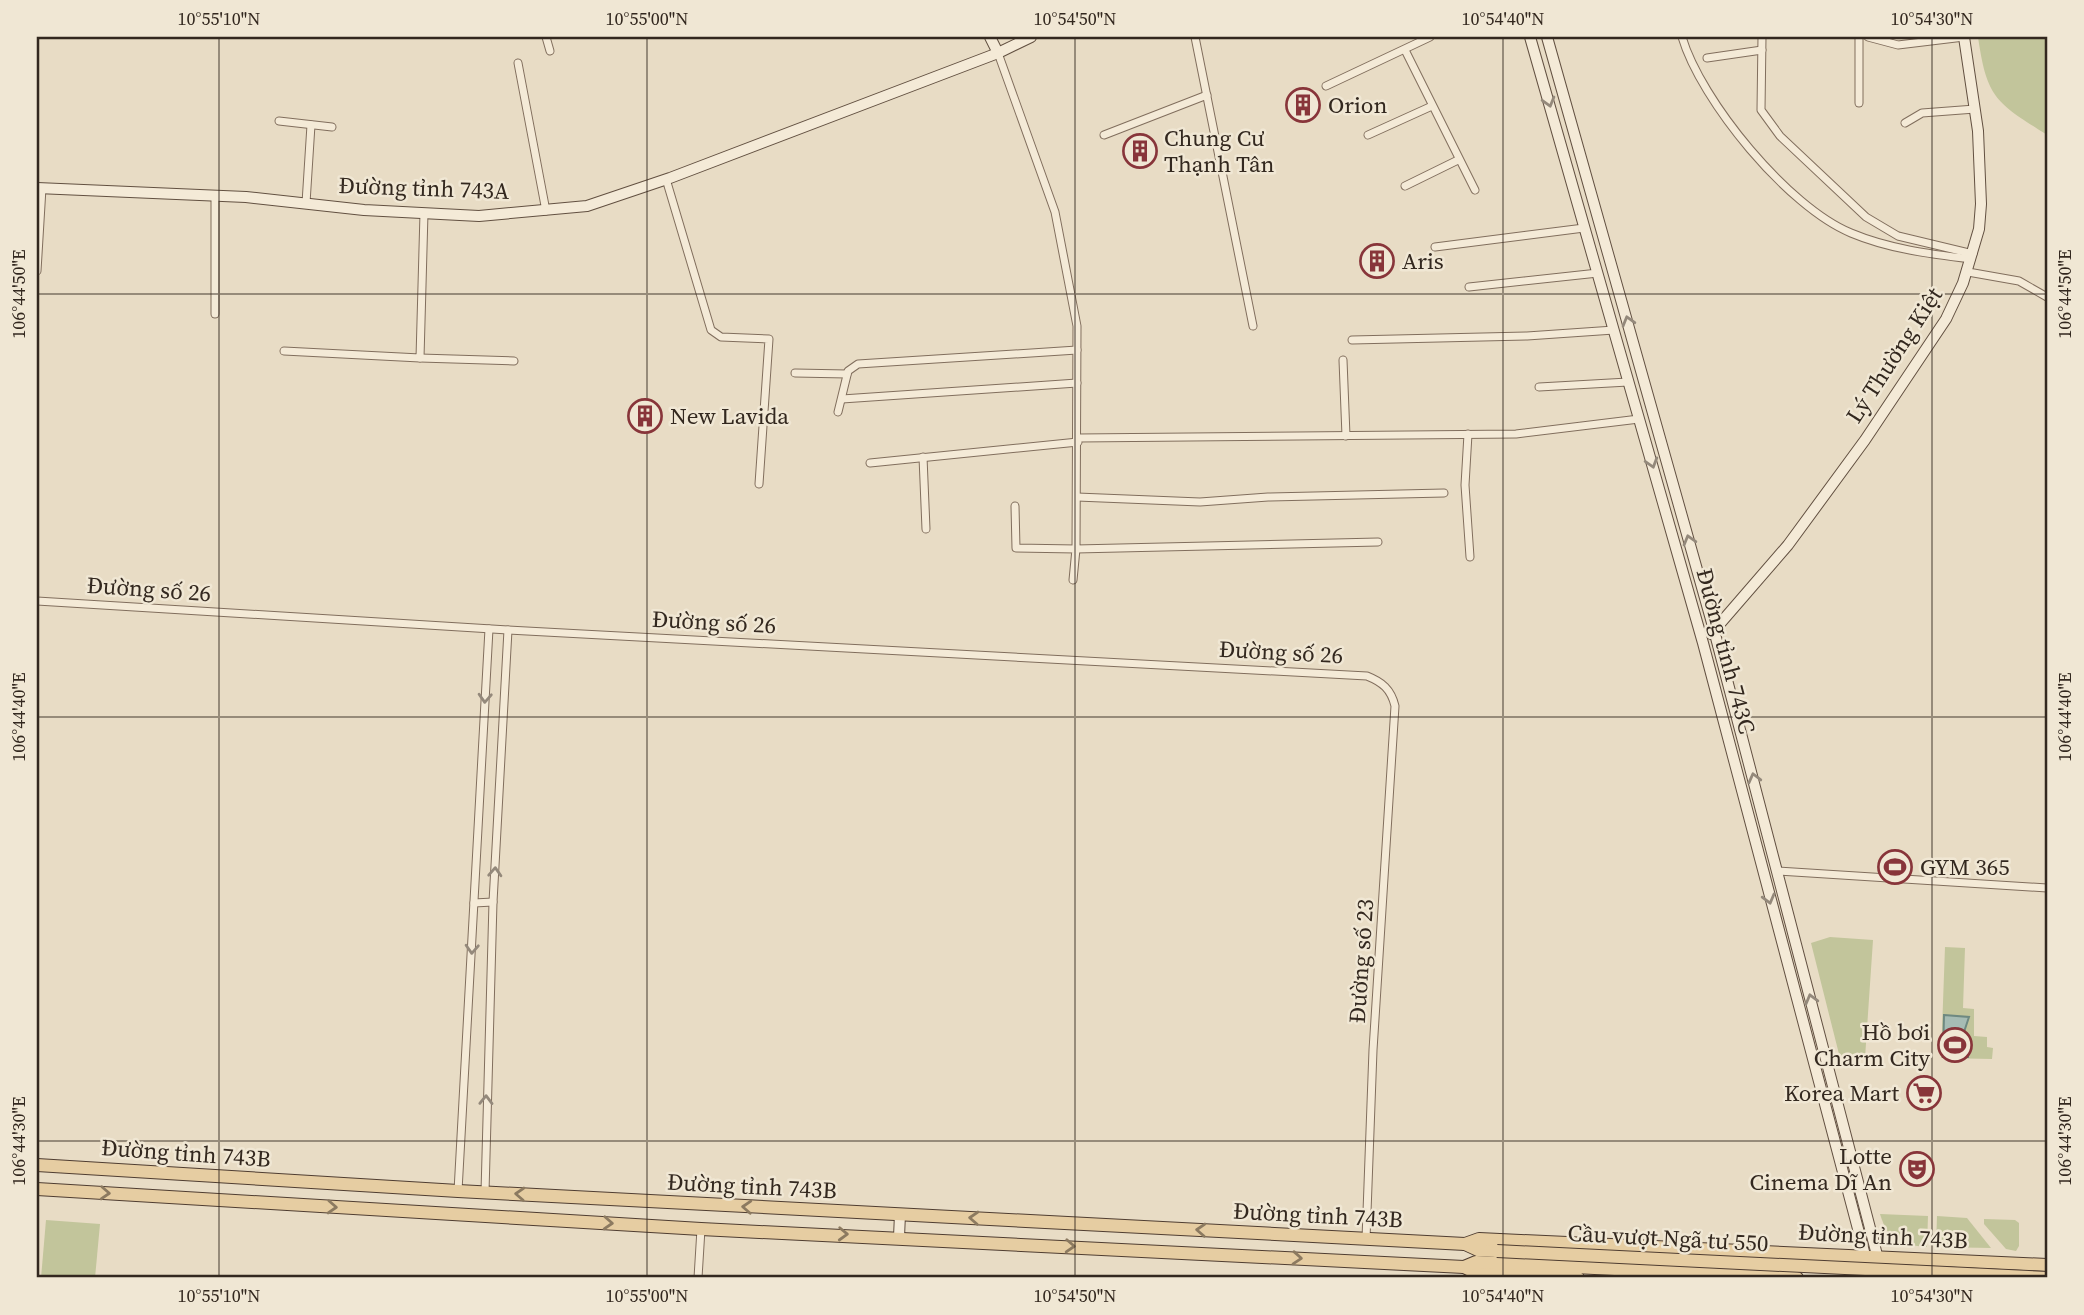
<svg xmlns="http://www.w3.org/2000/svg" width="2084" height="1315" viewBox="0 0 2084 1315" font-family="'Source Serif 4',serif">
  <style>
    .green { fill: #c2c59b }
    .water { fill: #a6bcb4; stroke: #6e8981; stroke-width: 2 }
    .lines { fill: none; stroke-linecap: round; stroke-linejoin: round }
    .street-casing { stroke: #816e5d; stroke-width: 9 }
    .secondary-casing { stroke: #625041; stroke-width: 12 }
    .primary-casing { stroke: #4f3d31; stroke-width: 14 }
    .street { stroke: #f4ead7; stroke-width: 7 }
    .secondary { stroke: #f4ead7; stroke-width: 10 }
    .primary { stroke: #e6cda2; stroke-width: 12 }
    .primary-bridge-casing { stroke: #4f3d31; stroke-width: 14; stroke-linecap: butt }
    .primary-bridge { stroke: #e6cda2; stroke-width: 12 }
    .oneway { stroke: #94897b }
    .oneway2 { stroke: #8c7a60 }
    .ticks { fill: none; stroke: #33281f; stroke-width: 2; stroke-opacity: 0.45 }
    .labels { text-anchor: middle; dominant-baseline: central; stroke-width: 5; stroke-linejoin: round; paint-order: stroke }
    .poi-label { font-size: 23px; fill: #33281f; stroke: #f0e7d4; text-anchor: start }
    .street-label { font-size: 23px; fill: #33281f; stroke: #f0e7d4 }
    .neatline { fill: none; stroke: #33281f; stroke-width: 2.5 }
    .ticks-label { font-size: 18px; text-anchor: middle; fill: #33281f }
  </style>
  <rect width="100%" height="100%" fill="#e8dcc5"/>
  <!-- green -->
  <g class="green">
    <path d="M1978,37H2047V135C1996,102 1987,99 1978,37Z"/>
    <polygon points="1830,937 1873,940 1865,1058 1854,1055 1840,1058 1811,943"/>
    <polygon points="1945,947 1965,948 1963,1008 1974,1009 1974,1036 1987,1037 1987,1047 1993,1048 1992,1059 1941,1058"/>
    <path d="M1880,1214L1928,1216L1927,1247C1900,1245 1888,1241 1880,1214Z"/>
    <polygon points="1937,1216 1967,1218 1991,1248 1936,1247"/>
    <polygon points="1984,1219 2015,1220 2019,1223 2019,1246 2016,1251 2006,1249 1984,1224"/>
    <polygon points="46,1220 100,1224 95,1278 41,1278"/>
  </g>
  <!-- water -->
  <polygon class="water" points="1944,1015 1969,1017 1964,1032 1968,1057 1943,1057"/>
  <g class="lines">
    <!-- street casing -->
    <g class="street-casing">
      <g id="street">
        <polyline points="546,37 550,51"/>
        <polyline points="1195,37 1253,326"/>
        <path d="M1682,37C1701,101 1788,207 1851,233C1889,249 1930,254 1971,259"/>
        <polyline points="1762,37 1761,110 1780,136 1866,217 1898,236 1973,254"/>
        <polyline points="1868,37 1898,45 1964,37"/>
        <polyline points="1405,50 1475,190"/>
        <polyline points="998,53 1055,212 1077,326 1076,549 1378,542"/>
        <polyline points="1707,58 1762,50"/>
        <polyline points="518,63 546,211"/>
        <polyline points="1326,86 1430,37"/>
        <polyline points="1859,103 1859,37"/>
        <polyline points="279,121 332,127"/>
        <polyline points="1905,123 1922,113 1975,109"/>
        <polyline points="1104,135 1207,95"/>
        <polyline points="1368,135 1432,106"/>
        <polyline points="666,179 711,330 721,337 769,339 759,484"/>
        <polyline points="1405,186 1458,160"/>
        <polyline points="215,196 215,314"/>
        <polyline points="306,203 311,125"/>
        <polyline points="1435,247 1584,228"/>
        <polyline points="37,271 42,188"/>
        <polyline points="1968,272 2019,281 2047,297"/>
        <polyline points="1469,287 1598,273"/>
        <polyline points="1352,340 1527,336 1614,330"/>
        <polyline points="284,351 420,358 424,213"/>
        <polyline points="420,358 514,361"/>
        <polyline points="1343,360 1346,436"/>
        <polyline points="795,373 847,374"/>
        <polyline points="1539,387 1628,382"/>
        <polyline points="842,399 1077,383"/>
        <polyline points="838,412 848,371 858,364 1077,350"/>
        <polyline points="1468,434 1465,485 1470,557"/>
        <polyline points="1078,438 1516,434 1639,419"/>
        <polyline points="923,457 926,529"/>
        <polyline points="870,463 1078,442"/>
        <polyline points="1077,497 1200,502 1268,497 1444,493"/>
        <polyline points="1015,506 1016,548 1076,549 1073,580"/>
        <path d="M37,601L508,630L1367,676C1382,682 1391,689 1395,706L1373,1050L1366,1239"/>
        <polyline points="1777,871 2047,888"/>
        <polyline points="474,903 493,902"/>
        <polyline points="458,1191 489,629"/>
        <polyline points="485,1192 493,902 508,630"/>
        <polyline points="698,1278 701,1229"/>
      </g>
    </g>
    <!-- secondary casing -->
    <g class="secondary-casing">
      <g id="secondary">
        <polyline points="990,37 998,53"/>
        <polyline points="1530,37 1703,643 1871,1278"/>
        <polyline points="1547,37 1714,630 1883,1278"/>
        <polyline points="37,188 246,197 364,210 479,216 587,206 670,178 998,53 1031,37"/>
        <polyline points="1711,634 1788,545 1865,440 1946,319 1963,283 1979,229 1981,204 1978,131 1964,37"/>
        <polyline points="899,1237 900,1214"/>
      </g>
    </g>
    <!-- primary casing -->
    <g class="primary-casing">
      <g id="primary">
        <polyline points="37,1165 458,1191 1465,1244 1478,1250 1497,1251"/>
        <polyline points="37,1189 701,1229 1464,1267 1476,1273 1578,1278"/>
        <polyline points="1465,1244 1479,1239 2047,1265"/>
        <polyline points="1464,1267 1476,1262 1496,1263 1797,1278"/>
      </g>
    </g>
    <!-- street -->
    <use href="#street" class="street"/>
    <!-- secondary -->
    <use href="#secondary" class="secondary"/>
    <!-- primary -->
    <use href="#primary" class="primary"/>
    <!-- primary-bridge casing -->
    <g class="primary-bridge-casing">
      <polyline id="primary-bridge" points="1497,1251 2047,1278"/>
    </g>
    <!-- primary-bridge -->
    <use href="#primary-bridge" class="primary-bridge"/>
  </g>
  <!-- one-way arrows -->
  <defs><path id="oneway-chevron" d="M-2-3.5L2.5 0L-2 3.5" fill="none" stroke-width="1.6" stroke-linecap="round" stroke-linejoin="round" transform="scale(1.75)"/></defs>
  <g class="oneway">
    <use href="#oneway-chevron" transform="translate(1549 102) rotate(74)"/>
    <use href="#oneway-chevron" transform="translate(1628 321) rotate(-106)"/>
    <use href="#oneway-chevron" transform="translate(1652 463) rotate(73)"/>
    <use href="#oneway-chevron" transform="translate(1689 540) rotate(-106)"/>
    <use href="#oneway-chevron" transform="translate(485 698) rotate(93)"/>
    <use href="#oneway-chevron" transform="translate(1754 778) rotate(-104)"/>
    <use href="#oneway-chevron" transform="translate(495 872) rotate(-87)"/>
    <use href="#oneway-chevron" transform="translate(1769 899) rotate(75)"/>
    <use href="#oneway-chevron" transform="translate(472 949) rotate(93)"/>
    <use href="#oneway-chevron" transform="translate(1811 999) rotate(-105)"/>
    <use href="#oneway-chevron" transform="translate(486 1100) rotate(-89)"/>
  </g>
  <g class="oneway2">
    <use href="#oneway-chevron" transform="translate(105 1193) rotate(3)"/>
    <use href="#oneway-chevron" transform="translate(520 1194) rotate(-177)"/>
    <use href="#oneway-chevron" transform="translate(332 1207) rotate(3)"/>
    <use href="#oneway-chevron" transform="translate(747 1207) rotate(-177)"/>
    <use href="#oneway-chevron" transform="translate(974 1218) rotate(-177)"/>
    <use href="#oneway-chevron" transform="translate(608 1223) rotate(3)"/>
    <use href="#oneway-chevron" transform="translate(1201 1230) rotate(-177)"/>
    <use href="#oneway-chevron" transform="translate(843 1234) rotate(2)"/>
    <use href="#oneway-chevron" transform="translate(1070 1246) rotate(3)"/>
    <use href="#oneway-chevron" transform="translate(1297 1258) rotate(4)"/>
  </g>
  <!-- ticks -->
  <path class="ticks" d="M219,37V1278M647,37V1278M1075,37V1278M1503,37V1278M1932,37V1278M37,294H2047M37,717H2047M37,1141H2047"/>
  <!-- icons -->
  <defs>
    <g id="building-ring" transform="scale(1.75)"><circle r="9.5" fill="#f0e7d4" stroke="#88353a" stroke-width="1.5"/><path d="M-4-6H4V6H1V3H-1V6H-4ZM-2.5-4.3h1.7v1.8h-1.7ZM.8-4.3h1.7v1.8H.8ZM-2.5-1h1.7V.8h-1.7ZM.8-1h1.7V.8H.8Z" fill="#88353a"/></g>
    <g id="stadium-ring" transform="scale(1.75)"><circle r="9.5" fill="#f0e7d4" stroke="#88353a" stroke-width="1.5"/><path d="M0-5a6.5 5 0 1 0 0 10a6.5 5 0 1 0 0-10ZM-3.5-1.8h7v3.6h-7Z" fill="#88353a"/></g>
    <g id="supermarket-ring" transform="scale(1.75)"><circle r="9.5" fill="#f0e7d4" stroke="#88353a" stroke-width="1.5"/><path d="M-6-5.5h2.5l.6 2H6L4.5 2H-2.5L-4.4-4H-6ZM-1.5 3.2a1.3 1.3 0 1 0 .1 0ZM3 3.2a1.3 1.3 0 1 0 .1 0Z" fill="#88353a"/></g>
    <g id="theatre-ring" transform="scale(1.75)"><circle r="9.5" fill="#f0e7d4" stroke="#88353a" stroke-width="1.5"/><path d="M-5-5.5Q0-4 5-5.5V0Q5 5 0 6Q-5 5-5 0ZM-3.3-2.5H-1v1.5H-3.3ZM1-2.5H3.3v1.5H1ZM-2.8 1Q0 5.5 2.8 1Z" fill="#88353a"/></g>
  </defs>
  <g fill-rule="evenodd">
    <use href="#building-ring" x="1303" y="105"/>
    <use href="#building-ring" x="1140" y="151"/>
    <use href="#building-ring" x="1377" y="261"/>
    <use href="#building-ring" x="645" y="416"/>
    <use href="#stadium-ring" x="1895" y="867"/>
    <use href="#stadium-ring" x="1955" y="1045"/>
    <use href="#supermarket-ring" x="1924" y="1093"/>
    <use href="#theatre-ring" x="1917" y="1169"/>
  </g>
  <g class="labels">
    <!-- poi labels -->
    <g class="poi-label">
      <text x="1328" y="105">Orion</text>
      <text x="1164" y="138">Chung Cư<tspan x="1164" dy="26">Thạnh Tân</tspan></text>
      <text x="1402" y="261">Aris</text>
      <text x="670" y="416">New Lavida</text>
      <text x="1920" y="867">GYM 365</text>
      <text x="1930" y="1032" text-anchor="end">Hồ bơi<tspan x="1930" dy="26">Charm City</tspan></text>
      <text x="1899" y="1093" text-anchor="end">Korea Mart</text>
      <text x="1892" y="1156" text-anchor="end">Lotte<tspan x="1892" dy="26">Cinema Dĩ An</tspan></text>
    </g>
    <!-- street labels -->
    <g class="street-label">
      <text transform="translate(424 188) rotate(2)">Đường tỉnh 743A</text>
      <text transform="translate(1894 355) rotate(-57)">Lý Thường Kiệt</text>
      <text transform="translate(149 589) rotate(4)">Đường số 26</text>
      <text transform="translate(714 622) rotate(3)">Đường số 26</text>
      <text transform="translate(1726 651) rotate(75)">Đường tỉnh 743C</text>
      <text transform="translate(1281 652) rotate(3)">Đường số 26</text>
      <text transform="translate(1361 961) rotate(-86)">Đường số 23</text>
      <text transform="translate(186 1153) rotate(4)">Đường tỉnh 743B</text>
      <text transform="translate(752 1186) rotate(3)">Đường tỉnh 743B</text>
      <text transform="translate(1318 1215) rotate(3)">Đường tỉnh 743B</text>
      <text transform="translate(1883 1236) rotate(3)">Đường tỉnh 743B</text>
      <text transform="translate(1668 1238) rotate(3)">Cầu vượt Ngã tư 550</text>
    </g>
  </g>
  <!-- border -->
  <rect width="2084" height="1315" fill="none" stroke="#f0e7d4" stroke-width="77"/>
  <rect x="38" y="38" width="2008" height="1238" class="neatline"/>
  <g class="ticks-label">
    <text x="219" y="25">10°55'10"N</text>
    <text x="647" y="25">10°55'00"N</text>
    <text x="1075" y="25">10°54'50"N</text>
    <text x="1503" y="25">10°54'40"N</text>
    <text x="1932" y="25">10°54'30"N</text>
    <text transform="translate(2065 294) rotate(-90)" y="6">106°44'50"E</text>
    <text transform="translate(19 294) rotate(-90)" y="6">106°44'50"E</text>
    <text transform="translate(2065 717) rotate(-90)" y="6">106°44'40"E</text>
    <text transform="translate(19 717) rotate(-90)" y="6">106°44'40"E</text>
    <text transform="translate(2065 1141) rotate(-90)" y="6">106°44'30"E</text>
    <text transform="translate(19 1141) rotate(-90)" y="6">106°44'30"E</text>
    <text x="219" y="1302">10°55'10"N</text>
    <text x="647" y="1302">10°55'00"N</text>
    <text x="1075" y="1302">10°54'50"N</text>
    <text x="1503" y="1302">10°54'40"N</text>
    <text x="1932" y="1302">10°54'30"N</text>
  </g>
</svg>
